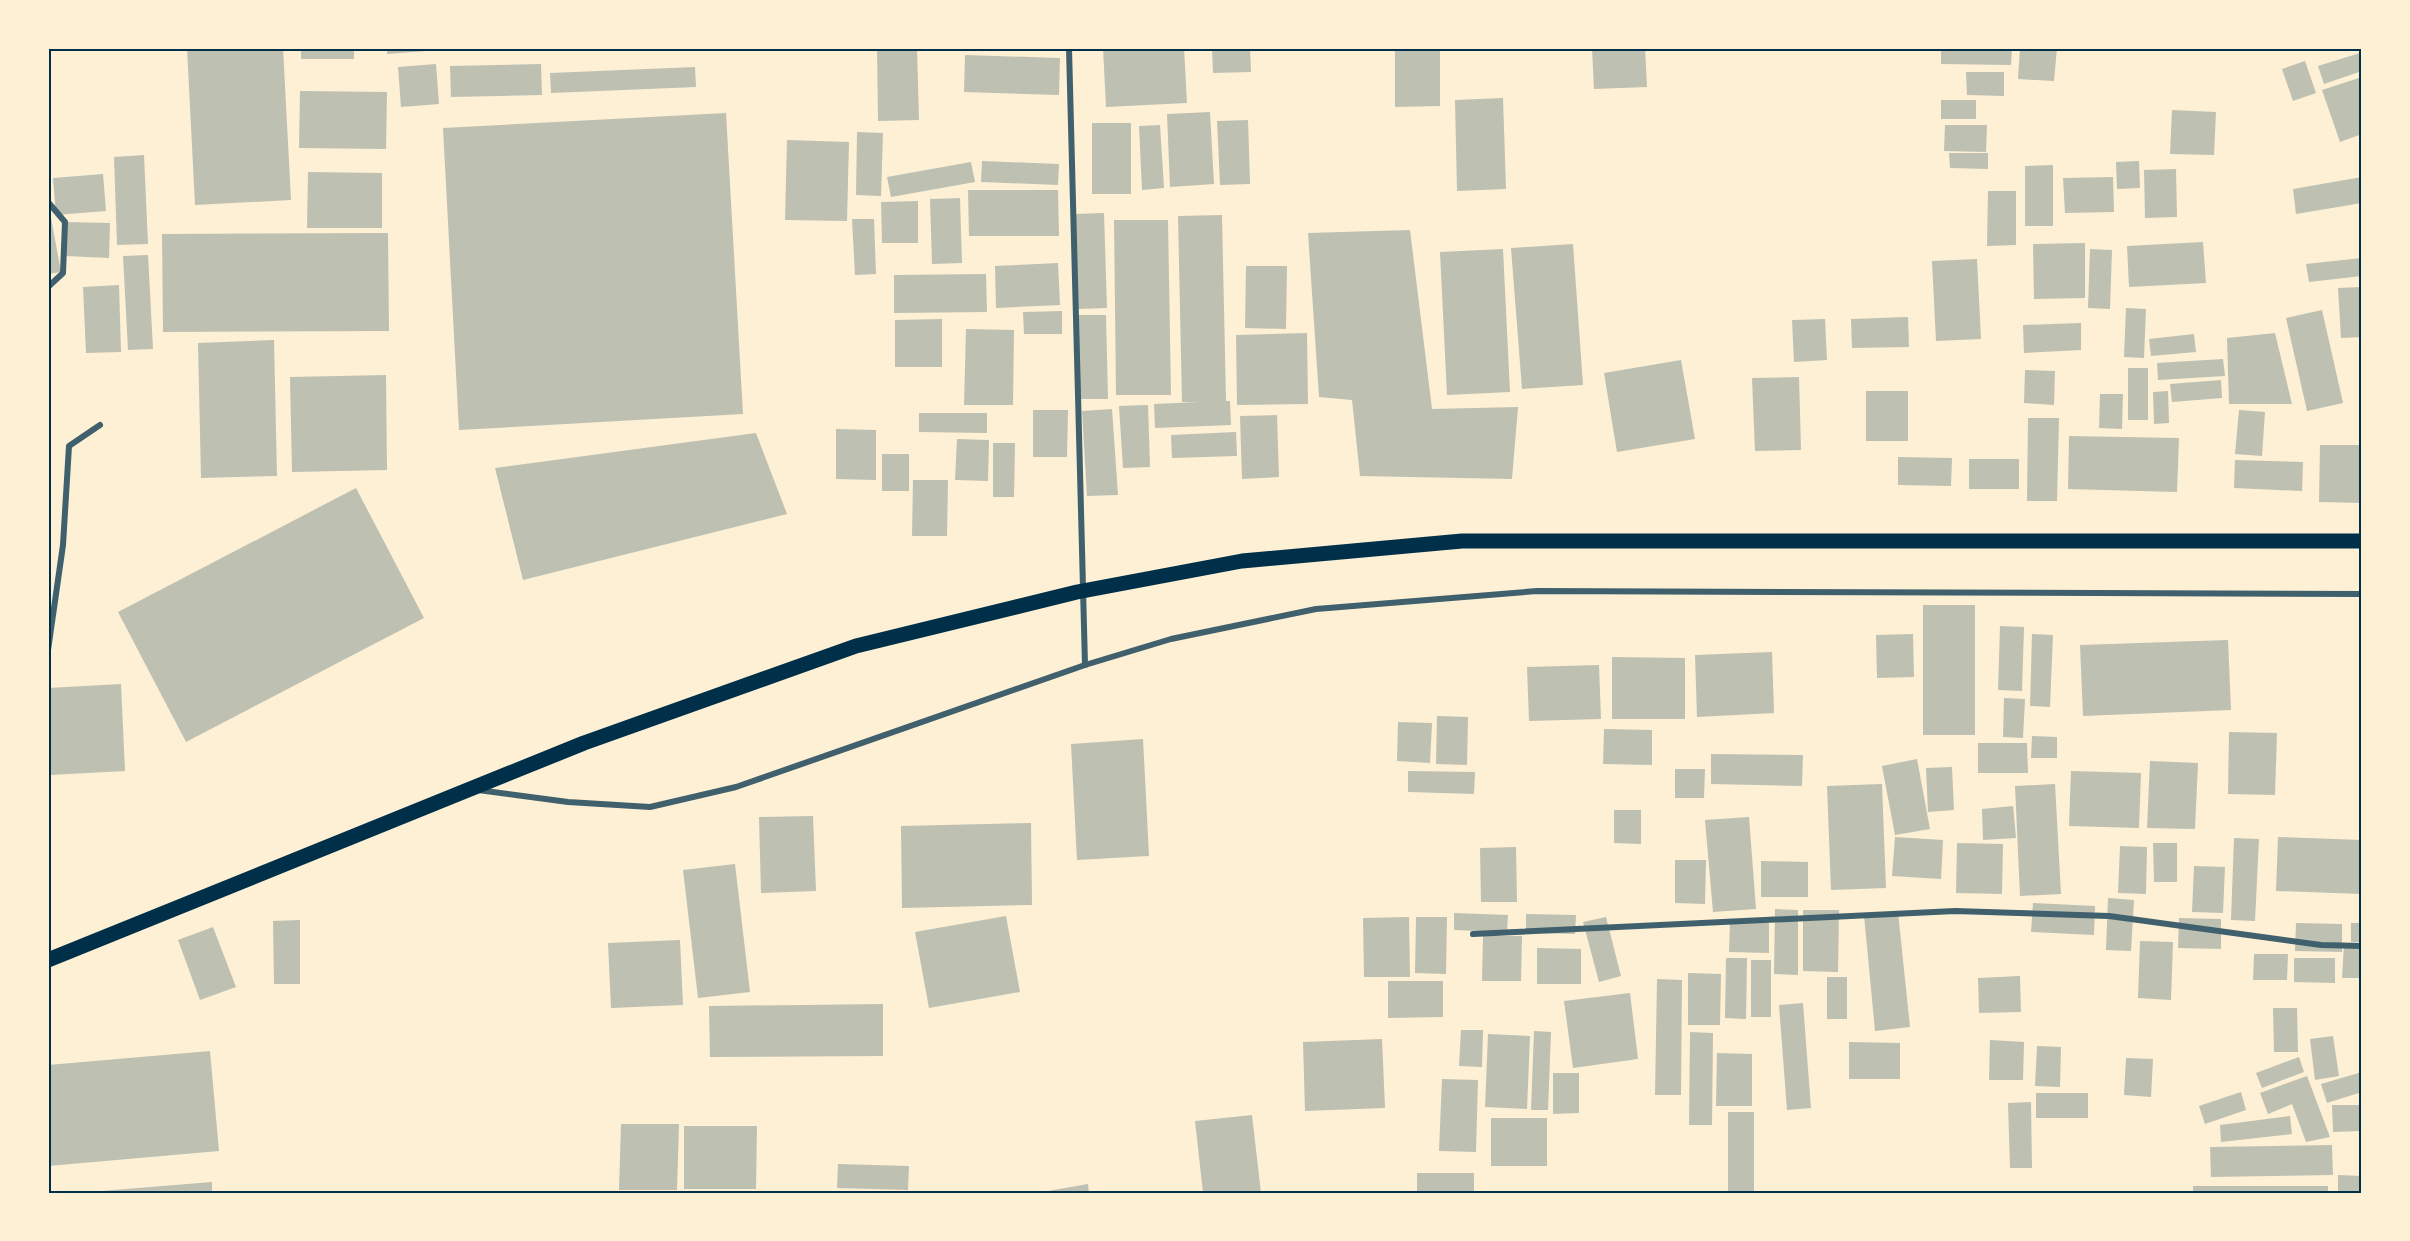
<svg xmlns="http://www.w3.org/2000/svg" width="2410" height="1241" viewBox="0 0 2410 1241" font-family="Manrope,sans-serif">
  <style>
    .building { fill: #bec0b2 }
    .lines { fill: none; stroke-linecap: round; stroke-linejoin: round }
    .minor { stroke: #3f606c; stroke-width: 6 }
    .primary { stroke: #003049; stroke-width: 15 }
    .neatline { fill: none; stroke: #003049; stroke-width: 2 }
  </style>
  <rect width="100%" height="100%" fill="#fdf0d5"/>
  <!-- building -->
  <g class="building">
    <polygon points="187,48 283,48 291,200 195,205"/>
    <rect x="301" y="48" width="53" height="11"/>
    <polygon points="387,48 427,48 427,51 387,54"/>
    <polygon points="877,48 917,48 919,120 878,121"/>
    <polygon points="1103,48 1184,48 1187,103 1106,107"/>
    <polygon points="1212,48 1250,48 1251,72 1213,73"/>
    <polygon points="1395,48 1440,48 1440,106 1395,107"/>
    <polygon points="1592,48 1645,48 1647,87 1594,89"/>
    <polygon points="1941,48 2012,49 2011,65 1941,64"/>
    <polygon points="2020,48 2057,48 2054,81 2018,79"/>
    <polygon points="2360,53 2362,71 2324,84 2318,66"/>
    <polygon points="965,55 1060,58 1059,95 964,92"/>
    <polygon points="2305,61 2316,93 2293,101 2282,69"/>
    <polygon points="436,64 439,104 401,107 398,67"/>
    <polygon points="541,64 542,95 451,97 450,66"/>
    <polygon points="695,67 696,87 551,93 550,73"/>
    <polygon points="1966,72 2004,72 2004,96 1967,95"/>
    <polygon points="2362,77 2362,134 2340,142 2322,90"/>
    <polygon points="300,91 387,92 386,149 299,148"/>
    <polygon points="1503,98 1506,189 1457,191 1455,100"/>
    <rect x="1941" y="100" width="35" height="19"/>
    <polygon points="2172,110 2216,112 2214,155 2170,154"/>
    <polygon points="1210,112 1214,184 1170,187 1167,114"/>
    <polygon points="726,113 743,414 459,430 443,128"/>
    <polygon points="1248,120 1250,184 1220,185 1217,121"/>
    <rect x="1092" y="123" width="39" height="71"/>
    <polygon points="1160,125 1164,188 1142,190 1139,126"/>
    <polygon points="1945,125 1987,125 1986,152 1944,151"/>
    <polygon points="857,132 883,133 881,196 856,195"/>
    <polygon points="787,140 849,142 847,221 785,220"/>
    <polygon points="1949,153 1988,153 1988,169 1950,168"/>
    <polygon points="144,155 148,244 117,245 114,157"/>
    <polygon points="982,161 1059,164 1058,185 981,182"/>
    <polygon points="2139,161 2140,188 2117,189 2116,162"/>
    <polygon points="971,162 975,182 891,197 887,177"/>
    <polygon points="2053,165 2053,226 2025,226 2025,166"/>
    <polygon points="2176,169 2177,217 2145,218 2144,170"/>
    <polygon points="308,172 382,173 382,228 307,228"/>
    <polygon points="103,174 106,211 56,215 53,178"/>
    <polygon points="2113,177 2114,212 2065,213 2063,178"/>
    <polygon points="2362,177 2362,203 2296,214 2293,189"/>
    <polygon points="968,190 1058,190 1059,236 969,236"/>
    <polygon points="1988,191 2016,191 2016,245 1987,246"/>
    <polygon points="960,198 962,263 932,264 930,199"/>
    <polygon points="48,201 61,272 48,274"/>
    <polygon points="918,201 918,243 882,243 881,202"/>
    <polygon points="1104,213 1107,308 1078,309 1075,214"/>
    <polygon points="1222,215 1226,401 1230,401 1231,425 1155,428 1154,404 1199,402 1182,402 1178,216"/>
    <polygon points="852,219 874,219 876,274 855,275"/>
    <polygon points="1114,220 1168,220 1171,395 1116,395"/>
    <polygon points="66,222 110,223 109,258 65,256"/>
    <polygon points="1410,230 1432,409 1518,407 1512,479 1360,476 1352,400 1319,397 1308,233"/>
    <polygon points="388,233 389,331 163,332 162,234"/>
    <polygon points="2203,242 2206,283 2129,287 2127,246"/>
    <polygon points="2085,243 2085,298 2034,299 2033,244"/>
    <polygon points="1573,244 1583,385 1522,389 1511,248"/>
    <polygon points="1503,249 1510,392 1447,395 1440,252"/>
    <polygon points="2090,249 2112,250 2110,309 2088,308"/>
    <polygon points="148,255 153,349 128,350 123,256"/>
    <polygon points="2362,258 2362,276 2309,282 2306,264"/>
    <polygon points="1977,259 1981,339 1936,341 1932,261"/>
    <polygon points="1058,263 1060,305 996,308 995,266"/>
    <polygon points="1246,266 1287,266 1286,329 1245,328"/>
    <polygon points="986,274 987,312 894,313 894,275"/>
    <polygon points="119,285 121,352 86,353 83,287"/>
    <polygon points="2362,287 2362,337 2341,338 2338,288"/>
    <polygon points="2126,308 2146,309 2144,358 2124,357"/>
    <polygon points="2322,310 2343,403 2307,411 2286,318"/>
    <polygon points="1062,311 1062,334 1024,334 1023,312"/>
    <polygon points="1077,315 1106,315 1108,399 1079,399"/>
    <polygon points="1908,317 1909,347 1852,348 1851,319"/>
    <polygon points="942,319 942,367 895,367 895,320"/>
    <polygon points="1825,319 1827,360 1794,362 1792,320"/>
    <polygon points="2081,323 2081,350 2024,353 2023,325"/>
    <polygon points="966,329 1014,330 1013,405 964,405"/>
    <polygon points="1307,333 1308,404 1237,405 1236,335"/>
    <polygon points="2275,333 2292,404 2229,404 2227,338"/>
    <polygon points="2194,334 2196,352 2151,356 2149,339"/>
    <polygon points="274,340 277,476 201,478 198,343"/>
    <polygon points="2223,359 2225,376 2158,380 2157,363"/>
    <polygon points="1681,360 1695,439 1617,452 1604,373"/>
    <rect x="2128" y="368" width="20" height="52"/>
    <polygon points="2025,370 2055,371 2054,405 2024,403"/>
    <polygon points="386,375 387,470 292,472 290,377"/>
    <polygon points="1799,377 1801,450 1755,451 1752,378"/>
    <polygon points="2221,380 2222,398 2172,402 2170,384"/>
    <rect x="1866" y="391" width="42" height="50"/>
    <polygon points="2168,391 2169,423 2154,424 2153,392"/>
    <polygon points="2100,394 2123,394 2122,429 2099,428"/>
    <polygon points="1148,405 1150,467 1123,468 1119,406"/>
    <polygon points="1112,409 1118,495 1087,496 1082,411"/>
    <polygon points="1033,410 1068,410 1067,457 1033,457"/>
    <polygon points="2239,410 2265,412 2262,456 2235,454"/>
    <polygon points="919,413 987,413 987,433 919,432"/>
    <polygon points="1277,415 1279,477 1242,479 1240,416"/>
    <polygon points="2028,418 2059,418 2057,501 2027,501"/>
    <polygon points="836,429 876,430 876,480 836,479"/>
    <polygon points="1236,432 1237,456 1172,458 1171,435"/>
    <polygon points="756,433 787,514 523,580 495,468"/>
    <polygon points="2069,436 2179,438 2177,492 2068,489"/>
    <polygon points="957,439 989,440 988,481 955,480"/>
    <polygon points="993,443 1015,443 1014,497 993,497"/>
    <polygon points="2320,445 2362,445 2362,503 2319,502"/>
    <rect x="882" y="454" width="27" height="37"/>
    <polygon points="1898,457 1952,458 1951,486 1898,485"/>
    <rect x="1969" y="459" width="50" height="30"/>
    <polygon points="2235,460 2303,462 2302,491 2234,488"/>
    <polygon points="913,480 948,480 947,536 912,536"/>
    <polygon points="356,488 424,618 186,742 118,612"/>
    <rect x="1923" y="605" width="52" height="130"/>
    <polygon points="2000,626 2024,627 2022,691 1998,690"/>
    <polygon points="1913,634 1914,677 1877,678 1876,635"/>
    <polygon points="2032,634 2053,635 2050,707 2030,706"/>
    <polygon points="2228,640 2231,710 2083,716 2080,645"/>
    <polygon points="1772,652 1774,713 1697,717 1695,655"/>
    <polygon points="1612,657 1685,658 1685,719 1612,719"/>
    <polygon points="1599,665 1601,719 1529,721 1527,667"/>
    <polygon points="121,684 125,771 50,775 48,688"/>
    <polygon points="2004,698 2025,699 2023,738 2003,737"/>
    <polygon points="1437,716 1468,717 1467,765 1436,764"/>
    <polygon points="1398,722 1432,723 1430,763 1397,761"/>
    <polygon points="1604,729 1652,730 1652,765 1603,764"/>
    <polygon points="2229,732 2277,733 2275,795 2228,794"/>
    <polygon points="2032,736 2057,737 2057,758 2031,758"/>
    <polygon points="1143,739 1149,856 1077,860 1071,744"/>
    <polygon points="1978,743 2027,743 2028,773 1978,773"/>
    <polygon points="1711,754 1803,755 1802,786 1711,784"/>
    <polygon points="1917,759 1930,829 1895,835 1882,766"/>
    <polygon points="2150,761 2198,763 2195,829 2147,828"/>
    <polygon points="1952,767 1954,810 1928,812 1926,768"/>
    <polygon points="1675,769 1705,769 1704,798 1675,798"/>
    <polygon points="1408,771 1475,772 1474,794 1408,792"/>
    <polygon points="2071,771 2141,773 2139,828 2069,826"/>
    <polygon points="1882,784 1886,888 1831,890 1827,786"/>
    <polygon points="2055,784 2061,894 2020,896 2015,786"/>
    <polygon points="2013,806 2016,838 1983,840 1982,809"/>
    <polygon points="1614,810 1641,810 1641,844 1614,843"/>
    <polygon points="813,816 816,891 761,893 759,817"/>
    <polygon points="1749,817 1756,909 1713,912 1705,820"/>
    <polygon points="1031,823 1032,905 902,908 901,826"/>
    <polygon points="1895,837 1943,840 1941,879 1892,876"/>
    <polygon points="2278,837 2362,840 2362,894 2276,891"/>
    <polygon points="2234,838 2259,839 2255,921 2231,920"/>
    <polygon points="1957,843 2003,844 2002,894 1956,893"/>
    <polygon points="2153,843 2177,843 2177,882 2154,882"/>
    <polygon points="2120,846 2147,847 2146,894 2118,893"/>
    <polygon points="1516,847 1517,902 1481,902 1480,848"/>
    <polygon points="1675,860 1706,860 1705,904 1675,903"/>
    <polygon points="1761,861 1808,862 1808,897 1761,897"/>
    <polygon points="735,864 750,992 698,998 683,870"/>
    <polygon points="2194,866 2225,867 2223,913 2192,912"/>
    <polygon points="2108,898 2134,900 2131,951 2106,950"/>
    <polygon points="2033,903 2095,906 2094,935 2031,932"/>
    <polygon points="1775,909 1798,910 1798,975 1774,974"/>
    <polygon points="1803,910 1839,910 1838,972 1803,971"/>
    <polygon points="1898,912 1910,1027 1875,1031 1864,915"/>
    <polygon points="1454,913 1508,915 1507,932 1454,930"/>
    <polygon points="1526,914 1576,915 1575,934 1526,933"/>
    <polygon points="1006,916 1020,992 929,1008 915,932"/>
    <polygon points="1409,917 1410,977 1364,977 1363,918"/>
    <polygon points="1416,917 1447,917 1446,974 1415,973"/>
    <polygon points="1606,917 1621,976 1599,982 1583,922"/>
    <polygon points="2179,918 2221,919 2221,949 2178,948"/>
    <polygon points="300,920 300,984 274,984 273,921"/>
    <polygon points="1730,923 1769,923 1769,953 1729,952"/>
    <polygon points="2296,923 2342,924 2342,952 2295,951"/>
    <rect x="2351" y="923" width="11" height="19"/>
    <polygon points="213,927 236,987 200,1000 178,940"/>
    <polygon points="1483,936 1522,936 1521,981 1482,981"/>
    <polygon points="680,940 683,1005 611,1008 608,943"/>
    <polygon points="2140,941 2173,942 2171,1000 2138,998"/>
    <polygon points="2344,945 2362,946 2362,978 2342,978"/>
    <polygon points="1537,948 1581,949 1581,984 1537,984"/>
    <polygon points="2254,954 2288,954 2287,980 2253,980"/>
    <polygon points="1726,958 1747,958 1746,1019 1725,1018"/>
    <polygon points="2294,958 2335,958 2335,983 2294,982"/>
    <rect x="1751" y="960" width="20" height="57"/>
    <polygon points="1688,973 1721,974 1720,1025 1688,1025"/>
    <polygon points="2020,976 2021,1012 1979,1013 1978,978"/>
    <rect x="1827" y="977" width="20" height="42"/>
    <polygon points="1657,979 1682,980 1681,1095 1655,1095"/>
    <polygon points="1388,981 1443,981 1443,1017 1388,1018"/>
    <polygon points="1630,993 1638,1059 1573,1068 1564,1001"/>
    <polygon points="1803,1003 1811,1108 1787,1110 1779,1005"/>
    <polygon points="883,1004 883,1056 710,1057 709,1006"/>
    <polygon points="2273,1008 2297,1008 2298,1052 2274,1052"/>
    <polygon points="1461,1030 1483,1030 1482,1067 1459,1066"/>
    <polygon points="1534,1031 1551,1032 1548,1110 1531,1110"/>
    <polygon points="1690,1032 1713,1033 1712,1125 1689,1125"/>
    <polygon points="1488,1034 1530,1036 1527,1109 1485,1107"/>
    <polygon points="2333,1036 2339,1076 2315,1080 2310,1039"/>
    <polygon points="1382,1039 1385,1108 1305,1111 1303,1042"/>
    <polygon points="1990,1040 2024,1042 2023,1080 1989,1080"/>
    <polygon points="1849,1042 1900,1043 1900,1079 1849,1079"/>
    <polygon points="2037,1046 2061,1047 2060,1087 2035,1086"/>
    <polygon points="210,1051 219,1151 48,1166 48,1065"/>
    <polygon points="1717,1053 1752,1054 1752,1106 1716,1106"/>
    <polygon points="2299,1057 2304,1072 2262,1088 2256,1073"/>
    <polygon points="2126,1058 2153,1059 2151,1097 2124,1095"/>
    <polygon points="2362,1072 2362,1092 2327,1103 2321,1084"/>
    <polygon points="1553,1073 1579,1073 1579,1113 1553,1114"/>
    <polygon points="2307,1076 2330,1137 2306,1142 2292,1104 2268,1114 2260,1093"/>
    <polygon points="1442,1079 1478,1080 1476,1152 1439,1151"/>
    <polygon points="2241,1092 2246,1110 2205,1124 2199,1106"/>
    <rect x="2036" y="1093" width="52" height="25"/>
    <polygon points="2031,1102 2032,1168 2010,1168 2008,1103"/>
    <polygon points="2332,1105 2362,1105 2362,1131 2333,1132"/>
    <rect x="1728" y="1112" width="26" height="81"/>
    <polygon points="1252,1115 1261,1193 1203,1193 1195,1121"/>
    <polygon points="2290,1116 2292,1134 2221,1142 2220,1125"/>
    <rect x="1491" y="1118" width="56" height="48"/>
    <polygon points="621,1124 679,1124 677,1190 619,1190"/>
    <polygon points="684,1126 757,1126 756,1189 684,1189"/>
    <polygon points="2332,1145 2333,1175 2211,1177 2210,1147"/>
    <polygon points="838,1164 909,1166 908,1190 837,1188"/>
    <rect x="1417" y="1173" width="57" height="20"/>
    <polygon points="2338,1175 2362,1176 2362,1193 2338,1193"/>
    <polygon points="212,1182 212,1193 101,1193 101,1191"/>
    <polygon points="1088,1184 1089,1193 1042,1193 1042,1192"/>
    <rect x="2193" y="1186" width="135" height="7"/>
  </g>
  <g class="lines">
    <!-- minor -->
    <g class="minor">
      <polyline points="1069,48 1085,665"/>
      <polyline points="48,202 65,222 63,273 48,287"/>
      <polyline points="48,650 63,545 69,446 100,425"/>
      <polyline points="478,790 568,802 650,807 736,787 1085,665 1171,639 1316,609 1537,591 2362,594"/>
      <polyline points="1473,934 1955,911 2109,916 2321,945 2362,946"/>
    </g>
    <!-- primary -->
    <polyline class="primary" points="48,960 584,743 856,646 1077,592 1242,561 1462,541 2362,541"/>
  </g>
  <!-- border -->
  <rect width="2410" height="1241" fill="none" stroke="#fdf0d5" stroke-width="99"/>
  <rect x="50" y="50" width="2310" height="1142" class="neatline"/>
</svg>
